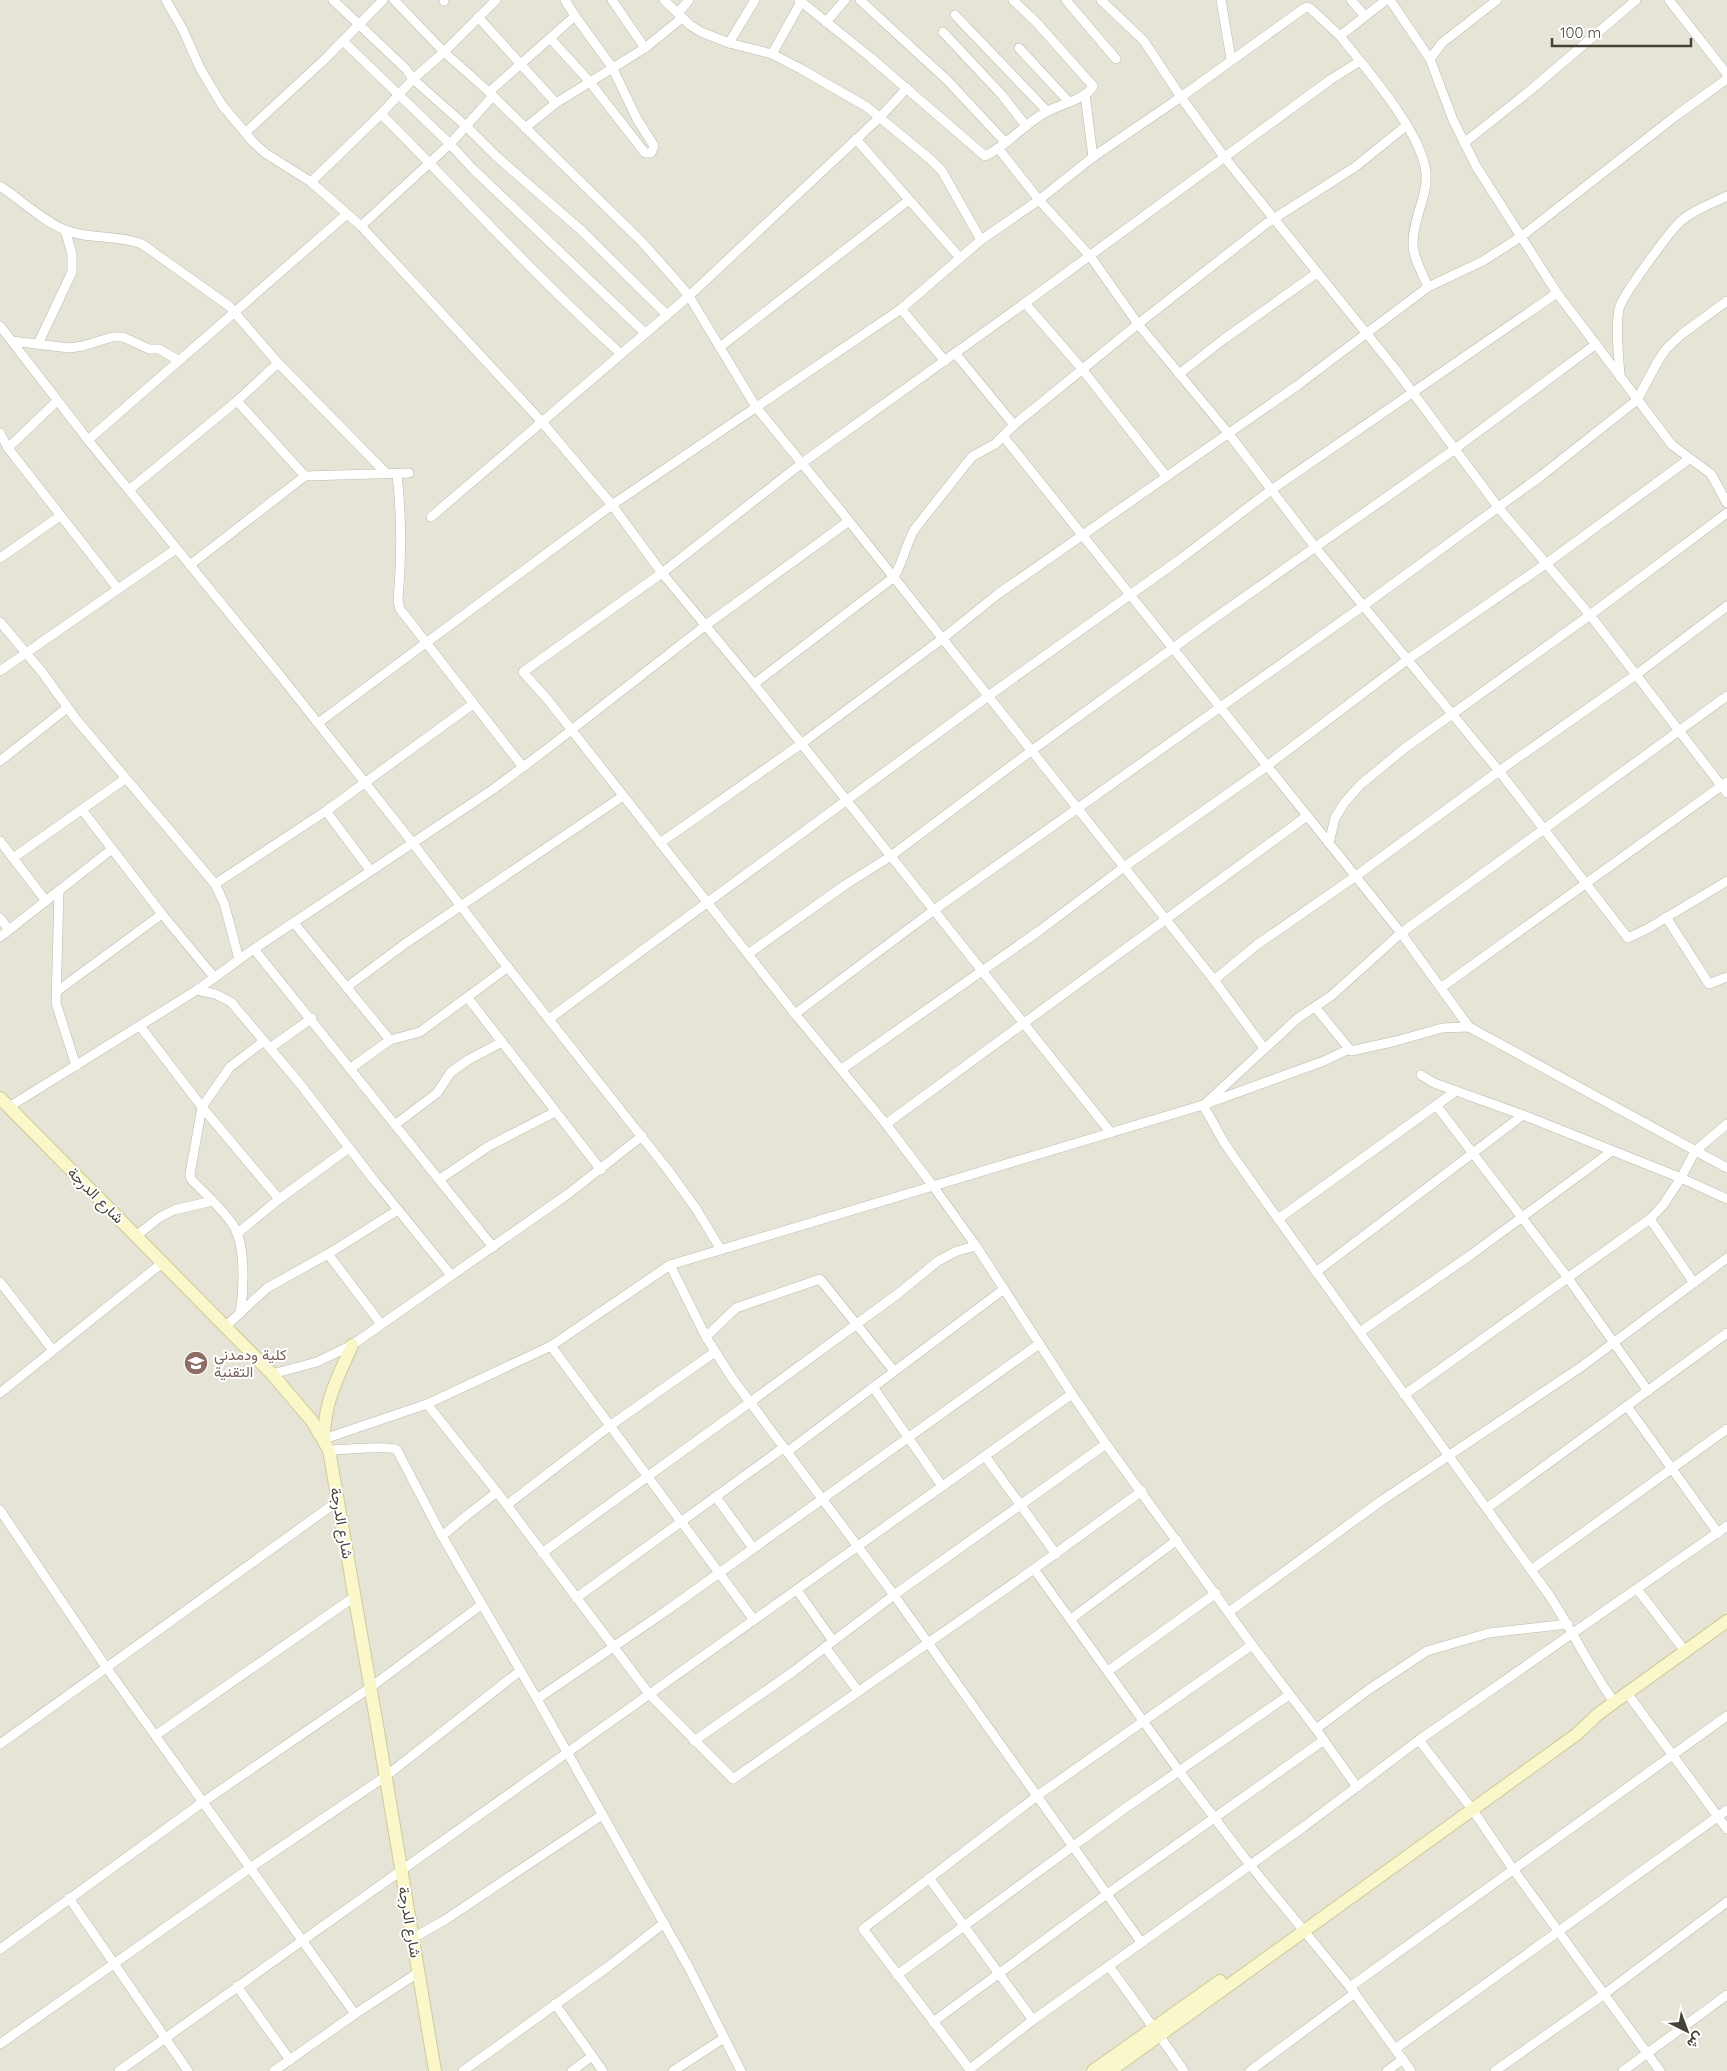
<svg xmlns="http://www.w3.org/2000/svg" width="1727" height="2071" viewBox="0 0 1727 2071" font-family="Quicksand,Vazirmatn,sans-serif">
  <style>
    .residential { fill: #e6e4d6 }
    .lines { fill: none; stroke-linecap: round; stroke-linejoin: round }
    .street-casing { stroke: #bdbaab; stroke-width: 10 }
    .secondary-casing { stroke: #ceca9b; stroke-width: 14 }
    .street { stroke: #fff; stroke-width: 9 }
    .secondary { stroke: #faf7ca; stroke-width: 12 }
    .labels { text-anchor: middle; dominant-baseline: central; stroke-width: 4; stroke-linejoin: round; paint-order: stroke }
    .street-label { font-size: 15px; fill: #454237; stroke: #fff }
    .education-label { font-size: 15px; fill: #785e54; stroke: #fff; text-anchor: start }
  </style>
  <rect width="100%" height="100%" fill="#f2f1e8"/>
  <!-- residential -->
  <rect class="residential" x="0" y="0" width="1727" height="2071"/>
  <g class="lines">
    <!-- street casing -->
    <g class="street-casing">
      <g id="street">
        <polyline points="166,0 183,30 200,68 222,105 253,142 265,153 311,182 361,226 542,422 612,505 662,573 754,684 1111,1133"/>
        <polyline points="333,0 406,69 413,79 467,127 496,156 582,231 667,315"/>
        <polyline points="394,0 444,52 489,92"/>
        <polyline points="444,0 444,1"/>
        <polyline points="565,0 575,16 489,92 641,241 674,278 689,296 756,407 849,521 1214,980 1264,1048"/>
        <polyline points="612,0 645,48"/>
        <polyline points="664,0 690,25 701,32 729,43 772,54 801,69 867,107 930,159 942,171 981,240"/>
        <path d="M799,0L870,57L985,156C1008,145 1024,124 1046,112C1058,105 1087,99 1093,86L1037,23L1013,0"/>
        <polyline points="860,0 947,80 1005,142"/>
        <polyline points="1066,0 1116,59"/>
        <polyline points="1101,0 1144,41 1181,97 1225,158 1396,370 1498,507 1590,615 1727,793"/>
        <polyline points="1221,0 1231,59"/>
        <polyline points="1351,0 1365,16"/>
        <polyline points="1390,0 1430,59 1453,120 1476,166 1557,293 1672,445 1711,474 1727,503"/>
        <polyline points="1669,0 1727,74"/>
        <polyline points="678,13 689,0"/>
        <polyline points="955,15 1047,111"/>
        <polyline points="478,17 556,103"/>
        <polyline points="826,22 845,0"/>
        <polyline points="943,32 1002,95 1026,126"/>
        <path d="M1340,36C1366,69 1422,132 1426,173C1428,197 1412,220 1413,244C1413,258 1423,274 1428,287"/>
        <polyline points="550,38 589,81 645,153 651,153 654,146 637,119 612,67 575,16"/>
        <polyline points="343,41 450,144 472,168 645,333"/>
        <polyline points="729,43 755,0"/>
        <polyline points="1019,48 1069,102"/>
        <polyline points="772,54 801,2"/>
        <polyline points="1430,59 1442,43 1497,0"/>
        <polyline points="1085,94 1093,157"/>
        <path d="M381,114C461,194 537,278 621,354"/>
        <polyline points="525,128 556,103 645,48 682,18"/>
        <polyline points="246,132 325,59 383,0"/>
        <polyline points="856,139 960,258"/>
        <polyline points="1464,143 1527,93 1636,0"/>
        <polyline points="998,148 1039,200 1090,256 1138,324 1229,434 1315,547 1499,771 1628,938 1647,929 1727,881"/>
        <polyline points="311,182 381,114 413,79 444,52 496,0"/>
        <path d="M0,186C20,199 43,221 65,230C89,240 117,234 142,244L229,306L278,363L386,473"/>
        <polyline points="361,226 450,144 492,97"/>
        <polyline points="1025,303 1082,369 1166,476"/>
        <polyline points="901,309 945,361"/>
        <polyline points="0,326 88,440 279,674 412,842 502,960 668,1170 697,1210 721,1250"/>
        <polyline points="12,341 69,348 83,346 112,337 123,337 149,349 159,349 178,360"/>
        <polyline points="38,344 72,272 72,254 65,230"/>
        <polyline points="720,347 909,200"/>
        <polyline points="955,353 1014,425"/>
        <polyline points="1179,374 1224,339 1317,273"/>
        <path d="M1620,377C1619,355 1615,331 1619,309C1621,297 1670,231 1680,222C1693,210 1711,204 1727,196"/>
        <polyline points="237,401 305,476"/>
        <polyline points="0,433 8,448 118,589"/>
        <polyline points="1003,436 1401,933 1469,1027 1727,1168"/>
        <polyline points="88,440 347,214"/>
        <polyline points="8,448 57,401"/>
        <path d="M397,474C402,519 402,556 398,601L400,609L523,767"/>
        <polyline points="129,490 237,401 278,363"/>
        <polyline points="431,517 689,296 880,117 907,88"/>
        <polyline points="0,558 60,516"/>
        <polyline points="190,565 305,476 409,473"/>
        <polyline points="0,622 42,672 76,719 215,884 224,903 239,959"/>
        <polyline points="0,671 176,549"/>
        <path d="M754,684L894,577C903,562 906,545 914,530L966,464L973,456L995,444L1014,425L1138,324L1267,223L1355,167L1407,125"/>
        <polyline points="318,723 612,505 901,309 981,240 1039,200 1093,157 1181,97 1303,9 1307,7 1310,8 1340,36 1386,0"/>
        <polyline points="0,761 67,708"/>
        <polyline points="83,811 162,914 214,977"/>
        <polyline points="326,811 370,870"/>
        <polyline points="0,841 46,901"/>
        <polyline points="660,843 801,744 942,639 998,594 1298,385 1428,287 1483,261 1522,236 1677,115 1727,79"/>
        <polyline points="1329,843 1335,818 1345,802 1360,785 1405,748 1590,615 1727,513"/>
        <polyline points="13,858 125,779"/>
        <polyline points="215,884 326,811 473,704"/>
        <polyline points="59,891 56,1003 76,1066"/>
        <polyline points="1666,917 1709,984 1727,977"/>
        <polyline points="0,918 9,930"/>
        <polyline points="294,923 390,1040"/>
        <polyline points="0,937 112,849"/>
        <polyline points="254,949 493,1247"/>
        <polyline points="748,954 845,885 891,856 1031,751 1209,622 1455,449 1596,344"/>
        <polyline points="1214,980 1258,944 1356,876 1499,771 1637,674 1727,606"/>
        <polyline points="347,987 406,943 623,796"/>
        <polyline points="1442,987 1727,782"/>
        <polyline points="197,990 215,994 231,1002 301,1085 373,1179 451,1275"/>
        <polyline points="56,992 162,914"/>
        <polyline points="468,998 601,1170"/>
        <polyline points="1315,1007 1351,1051 1396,1041 1442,1028 1469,1027"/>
        <polyline points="795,1014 934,910 1363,606 1541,476 1637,400 1658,361 1666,349 1682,334 1727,301"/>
        <polyline points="549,1019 987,697 1179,560 1271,490 1557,293"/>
        <polyline points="140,1026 202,1107 279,1199"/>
        <polyline points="270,1048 312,1018"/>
        <polyline points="351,1068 390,1040 420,1032 508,967"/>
        <polyline points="842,1069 1039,931 1124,867 1267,766 1407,660 1547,563 1689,459"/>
        <polyline points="1421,1075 1434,1083 1523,1115 1681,1178 1727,1199"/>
        <polyline points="1207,1102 1298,1018 1331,996 1401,933 1727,696"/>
        <path d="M1203,1105L1225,1144L1253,1184L1549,1595C1572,1630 1590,1668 1614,1702"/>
        <polyline points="1436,1105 1568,1278 1648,1391"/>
        <polyline points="9,1107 197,990 254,949 492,790 547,749 706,625 849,521"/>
        <polyline points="396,1124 437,1093 451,1072 468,1060 502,1042"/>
        <polyline points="886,1124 1307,816"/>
        <polyline points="440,1179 489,1146 555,1112"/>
        <polyline points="1278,1219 1456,1091"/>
        <polyline points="1650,1219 1694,1283"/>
        <polyline points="238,1233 279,1199 349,1148"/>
        <polyline points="136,1236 160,1217 174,1210 212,1201"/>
        <polyline points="328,1254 381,1324"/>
        <polyline points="670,1265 706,1337 732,1378 894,1595 1141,1942"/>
        <polyline points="1316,1272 1523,1115"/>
        <polyline points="0,1282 52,1349"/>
        <path d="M240,1313C244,1290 246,1245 233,1225C222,1208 205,1194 191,1179L190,1174L202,1107L230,1067L264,1041"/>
        <polyline points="225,1327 267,1288 328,1254 398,1210"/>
        <polyline points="1360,1332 1472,1254 1612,1151"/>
        <polyline points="706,1337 736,1308 820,1279 894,1371"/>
        <polyline points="551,1346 754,1620"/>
        <polyline points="272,1374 317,1362 352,1345 568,1194 642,1136"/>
        <polyline points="873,1387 942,1486"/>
        <polyline points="0,1393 162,1263"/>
        <polyline points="1404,1395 1650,1219 1663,1205 1681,1178 1695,1151 1727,1124"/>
        <polyline points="427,1404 497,1492 650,1695 733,1779 1034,1569 1142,1491"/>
        <polyline points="1627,1406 1718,1533"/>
        <polyline points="324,1439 427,1404 551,1346 670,1265 1203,1105 1324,1061 1349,1049"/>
        <path d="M329,1450C342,1450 391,1445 397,1450L442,1536L537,1699L688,1966L741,2071"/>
        <polyline points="787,1452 1004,1289"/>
        <polyline points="985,1456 1056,1554"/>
        <polyline points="716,1497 753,1548"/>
        <polyline points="507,1505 611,1425 715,1352"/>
        <polyline points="1487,1508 1727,1333"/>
        <polyline points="0,1510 106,1667 355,2014"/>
        <polyline points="442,1536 466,1516 497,1492"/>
        <polyline points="542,1553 749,1403 899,1293 938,1261 957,1251 976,1246"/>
        <polyline points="1034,1569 1179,1771 1250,1865 1350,1987 1411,2071"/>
        <polyline points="1531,1570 1727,1429"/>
        <polyline points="1637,1589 1685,1651"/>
        <polyline points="797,1590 833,1641"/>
        <polyline points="576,1598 783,1448"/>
        <polyline points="1229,1612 1381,1501 1581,1367 1727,1258"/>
        <polyline points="1071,1619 1177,1540"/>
        <polyline points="825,1647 858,1691"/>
        <polyline points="1108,1671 1216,1593"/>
        <polyline points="1627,1693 1727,1829"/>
        <polyline points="537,1699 666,1611 1039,1344"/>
        <polyline points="1316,1729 1368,1690 1427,1651 1489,1633 1568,1624"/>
        <polyline points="156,1735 354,1597"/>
        <polyline points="1419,1740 1472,1809 1513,1869 1660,2071"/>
        <polyline points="694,1741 794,1671 894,1595 1106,1444"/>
        <polyline points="0,1744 338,1501"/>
        <polyline points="1357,1787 1316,1729 1252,1645 1106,1444 1072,1394 976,1246 933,1186 886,1124 795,1014 548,700 523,672 662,573 802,463 1025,303 1330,80 1360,61"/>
        <polyline points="929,1878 1033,2020"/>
        <polyline points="69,1898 188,2071"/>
        <polyline points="413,1938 445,1920 602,1815"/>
        <polyline points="0,1949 203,1802 371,1687 481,1605"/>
        <polyline points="1109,1966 1153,2027"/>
        <polyline points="897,1975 1124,1809 1289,1695"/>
        <polyline points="237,1986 290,2060"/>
        <polyline points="1350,1987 1727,1716"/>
        <polyline points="555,2004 603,2071"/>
        <polyline points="933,2022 1107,1894 1324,1740"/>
        <polyline points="1159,2035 1184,2071"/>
        <polyline points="0,2044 250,1868 386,1776 520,1671"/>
        <polyline points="1395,2049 1727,1810"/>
        <polyline points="970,2069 1033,2020 1302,1828 1419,1740 1727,1526"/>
        <polyline points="119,2071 1072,1394"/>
        <polyline points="274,2071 355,2014 419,1972"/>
        <polyline points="463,2071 609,1966 664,1923"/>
        <polyline points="572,2071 592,2056"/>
        <polyline points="673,2071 724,2038"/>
        <polyline points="971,2071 863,1929 1037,1796 1252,1645"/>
        <polyline points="1250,2071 1355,1993"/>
        <polyline points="1387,2071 1403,2059"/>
        <polyline points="1495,2071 1603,1995 1727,1902"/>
        <polyline points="1623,2071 1727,1995"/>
      </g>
    </g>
    <!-- secondary casing -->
    <g class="secondary-casing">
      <g id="secondary">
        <polyline points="0,1098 272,1374 312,1421 329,1450 378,1731 435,2071"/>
        <path d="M324,1439C324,1401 338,1378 352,1345"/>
        <polyline points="1093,2071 1220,1981"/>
        <polyline points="1110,2071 1577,1734 1598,1714 1727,1621"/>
      </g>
    </g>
    <!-- street -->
    <use href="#street" class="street"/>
    <!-- secondary -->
    <use href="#secondary" class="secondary"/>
  </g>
  <!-- icons -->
  <defs>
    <g id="university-disc" transform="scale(1.25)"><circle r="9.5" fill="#8d6e63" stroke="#fff"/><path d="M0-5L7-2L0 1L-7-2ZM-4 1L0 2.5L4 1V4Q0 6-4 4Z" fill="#fff"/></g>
  </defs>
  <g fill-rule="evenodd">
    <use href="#university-disc" x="196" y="1363"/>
  </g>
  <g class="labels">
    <!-- street labels -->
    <g class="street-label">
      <text transform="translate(96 1195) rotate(45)">شارع الدرجة</text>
      <text transform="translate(342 1523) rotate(80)">شارع الدرجة</text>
      <text transform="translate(410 1922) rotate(80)">شارع الدرجة</text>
    </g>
    <!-- education labels -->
    <g class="education-label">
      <text x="214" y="1354">كلية ودمدني<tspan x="214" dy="17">التقنية</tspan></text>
    </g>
  </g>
  <!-- north arrow -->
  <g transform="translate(1687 2031) rotate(138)" stroke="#ffffff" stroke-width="4" paint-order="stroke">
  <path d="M0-4L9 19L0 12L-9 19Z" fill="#454237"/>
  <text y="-8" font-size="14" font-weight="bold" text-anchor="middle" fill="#454237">ش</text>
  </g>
  <!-- scale -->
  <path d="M1552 38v8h139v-8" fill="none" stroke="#454237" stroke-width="2.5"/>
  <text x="1560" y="38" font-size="15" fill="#454237" stroke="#ffffff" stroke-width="4" paint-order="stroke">100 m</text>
</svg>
